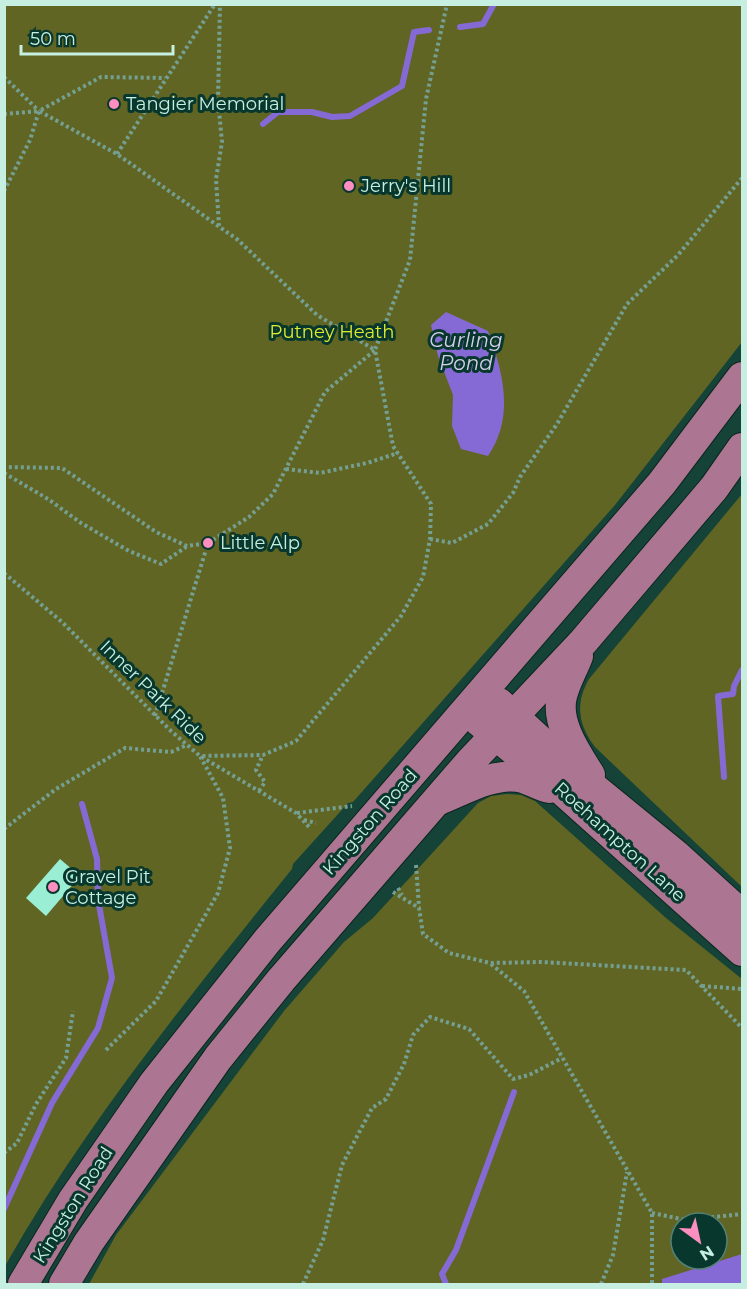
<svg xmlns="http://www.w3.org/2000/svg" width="747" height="1289" viewBox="0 0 747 1289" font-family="Montserrat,sans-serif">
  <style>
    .green { fill: #616523; fill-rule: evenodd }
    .water { fill: #856ad5 }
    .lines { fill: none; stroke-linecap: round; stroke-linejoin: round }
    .stream { stroke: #856ad5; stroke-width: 6 }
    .building { fill: #99eed4 }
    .trunk-casing { stroke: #0b271f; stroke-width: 32 }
    .path { stroke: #749f92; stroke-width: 4; stroke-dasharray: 3 3; stroke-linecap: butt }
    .trunk { stroke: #ac7591; stroke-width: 30 }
    .poi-dot { fill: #fd8ec0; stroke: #08382d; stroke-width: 2 }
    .labels { text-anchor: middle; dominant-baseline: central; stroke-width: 6; stroke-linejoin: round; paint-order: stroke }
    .poi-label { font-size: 18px; fill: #c7efe1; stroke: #08382d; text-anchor: start }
    .park-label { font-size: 18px; fill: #e1ea30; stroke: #08382d }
    .street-label { font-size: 18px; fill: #c7efe1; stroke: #08382d }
    .water-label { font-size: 20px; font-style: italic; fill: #d4cfeb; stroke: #08382d }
  </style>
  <rect width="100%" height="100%" fill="#154337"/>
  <!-- green -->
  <g class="green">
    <path d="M4,5H742V342L615,505L353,802L348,803L293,864L292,869C190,996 85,1124 5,1266Z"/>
    <path d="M742,494V887L595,747C578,725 575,703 589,679Z"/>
    <path d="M507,794L521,795L535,801L666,918L742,979V1284H89L116,1235L284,1011L344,942L373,918L478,803L491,796ZM681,1223H717V1259H681Z"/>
  </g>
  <!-- water -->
  <g class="water">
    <path d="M446,312L488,331C503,372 515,416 488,456L461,449L452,426L453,395L438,356L431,325Z"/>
    <polygon points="742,1254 742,1284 662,1284 662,1279"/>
  </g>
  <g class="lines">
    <!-- stream -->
    <g class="stream">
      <polyline points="460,27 483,24 494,4"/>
      <polyline points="263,124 278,112 312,112 332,117 350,116 402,86 414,32 429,30"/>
      <polyline points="724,777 718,696 733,694 734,686 742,670"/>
      <polyline points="4,1209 52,1103 98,1028 112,978 98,899 97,859 82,804"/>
      <polyline points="446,1284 442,1274 456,1250 514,1092"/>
    </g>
  </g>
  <!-- building -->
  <polygon class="building" points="60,859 80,876 46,916 26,898"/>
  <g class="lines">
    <!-- trunk casing -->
    <g class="trunk-casing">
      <g id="trunk">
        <path d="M578,656C573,669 565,683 562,696C555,723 577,754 590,775"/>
        <polyline points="499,703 573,771 676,855 742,915"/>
        <polyline points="480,722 562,790 742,951"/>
        <path d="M439,800C462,791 492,773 518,777C529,778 538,786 550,788"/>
        <polyline points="23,1284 73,1200 154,1083 267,941 662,483 742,377"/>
        <polyline points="64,1284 89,1242 218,1058 281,980 470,762 583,642 714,488 742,448"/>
      </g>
    </g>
    <!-- path -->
    <g class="path">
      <polyline points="4,77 39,111"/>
      <polyline points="4,114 39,111 117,154 238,240 317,315 375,350 325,392 273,494 249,517 208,543 187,546 156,532 62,468 4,467"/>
      <polyline points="117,154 215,4"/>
      <polyline points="4,191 30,140 39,111 101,77 165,78"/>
      <polyline points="219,226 216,179 222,142 218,100 220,4"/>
      <polyline points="286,469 320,473 367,463 398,453"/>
      <polyline points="4,473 48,499 81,523 129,551 161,564 186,547"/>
      <polyline points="430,539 452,543 488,524 513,493 520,477 557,424 627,304 678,255 742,178"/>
      <polyline points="4,573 62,622 171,731 200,756 296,813 311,829"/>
      <polyline points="155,716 208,543"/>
      <polyline points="259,791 265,782 256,770 263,755"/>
      <polyline points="297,813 352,806"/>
      <polyline points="304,820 316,823"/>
      <polyline points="4,829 56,789 125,748 171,752 187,745"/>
      <polyline points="416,865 419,907"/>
      <polyline points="398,888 402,895"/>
      <polyline points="393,892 419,908 423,934 449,953 490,963 541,962 686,970 742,1028"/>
      <polyline points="491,964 524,991 652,1213 652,1284"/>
      <polyline points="702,986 742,989"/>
      <polyline points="106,1050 156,1001 218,893 230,848 223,798 200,756 263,755 296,741 401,616 423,577 430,539 431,504 393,446 375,350 410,260 426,99 447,4"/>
      <polyline points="4,1153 17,1143 36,1104 66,1058 73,1011"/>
      <polyline points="652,1213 686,1220 742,1214"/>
      <polyline points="303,1284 323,1240 342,1165 372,1108 386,1099 404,1064 413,1035 430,1017 469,1029 513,1079 529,1075 562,1058"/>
      <polyline points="601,1284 613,1255 627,1172"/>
    </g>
    <!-- trunk -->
    <use href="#trunk" class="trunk"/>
  </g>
  <!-- markers -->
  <g class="poi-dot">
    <circle cx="114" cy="104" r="6"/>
    <circle cx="349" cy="186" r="6"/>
    <circle cx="208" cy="543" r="6"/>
    <circle cx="53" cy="887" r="6"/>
  </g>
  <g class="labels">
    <!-- poi labels -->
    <g class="poi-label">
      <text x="126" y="104">Tangier Memorial</text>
      <text x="361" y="186">Jerry's Hill</text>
      <text x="220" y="543">Little Alp</text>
      <text x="65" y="877">Gravel Pit<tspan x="65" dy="21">Cottage</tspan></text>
    </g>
    <!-- park labels -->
    <g class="park-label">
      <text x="332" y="332">Putney Heath</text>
    </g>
    <!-- street labels -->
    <g class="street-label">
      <text transform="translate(153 692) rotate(44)">Inner Park Ride</text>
      <text transform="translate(370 822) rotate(-49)">Kingston Road</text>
      <text transform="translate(620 842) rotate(42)">Roehampton Lane</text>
      <text transform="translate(73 1205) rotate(-58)">Kingston Road</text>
    </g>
    <!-- water labels -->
    <g class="water-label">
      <text x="466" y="340">Curling<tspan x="466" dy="23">Pond</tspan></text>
    </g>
  </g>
  <!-- border -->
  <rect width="747" height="1289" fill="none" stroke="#c7efe1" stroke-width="12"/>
  <!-- north arrow -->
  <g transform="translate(699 1241) rotate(147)"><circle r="28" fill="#08382d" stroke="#548175" stroke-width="1.5"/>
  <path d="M0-4.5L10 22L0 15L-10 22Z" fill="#fd8ec0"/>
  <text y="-9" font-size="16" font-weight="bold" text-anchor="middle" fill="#c7efe1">N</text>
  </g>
  <!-- scale -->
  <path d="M21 45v9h152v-9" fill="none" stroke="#c7efe1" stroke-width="3"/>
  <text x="30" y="45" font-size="18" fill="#c7efe1" stroke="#08382d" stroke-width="4.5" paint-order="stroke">50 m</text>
</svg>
